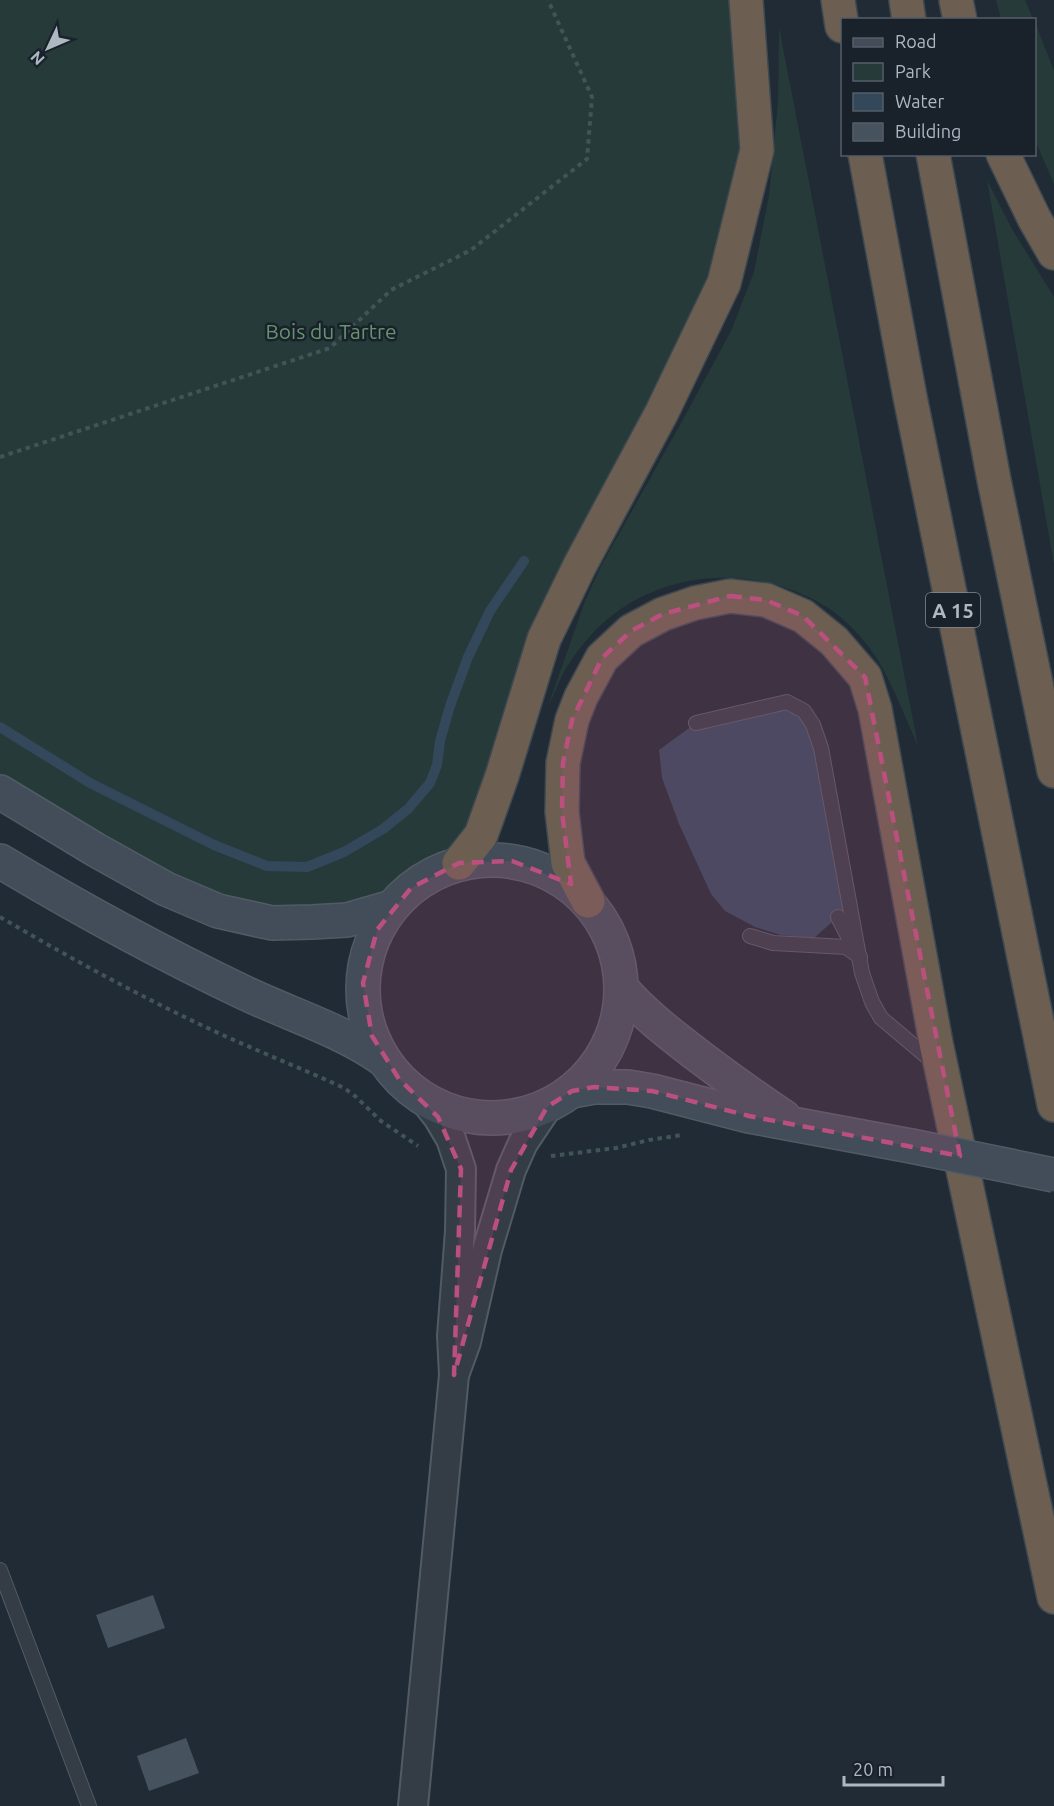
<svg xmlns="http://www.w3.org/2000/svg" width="1054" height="1806" viewBox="0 0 1054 1806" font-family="Ubuntu,sans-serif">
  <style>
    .green { fill: #253a39 }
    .water { fill: #34485c }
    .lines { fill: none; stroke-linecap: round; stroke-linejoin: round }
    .stream { stroke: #34485c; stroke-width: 10 }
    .building { fill: #46535f }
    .lane-casing { stroke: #515b64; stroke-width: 16 }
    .street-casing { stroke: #515b64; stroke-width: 32 }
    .secondary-casing { stroke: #515b64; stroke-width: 36 }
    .highway-casing { stroke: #3e4851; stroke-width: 36 }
    .path { stroke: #425556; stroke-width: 4; stroke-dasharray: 4.5 4.5; stroke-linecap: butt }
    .lane { stroke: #343d46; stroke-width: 14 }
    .street { stroke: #343d46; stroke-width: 28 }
    .secondary { stroke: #424d59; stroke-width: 33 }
    .highway { stroke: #6c5f51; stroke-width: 33 }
    .secondary-bridge-casing { stroke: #515b64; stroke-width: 36; stroke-linecap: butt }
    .secondary-bridge { stroke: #424d59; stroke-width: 33 }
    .marked { fill: #bb507f; fill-opacity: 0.2; stroke: #bb507f; stroke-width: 4.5; stroke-dasharray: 12 8; stroke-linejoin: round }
    .labels { text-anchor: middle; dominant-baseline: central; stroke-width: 5; stroke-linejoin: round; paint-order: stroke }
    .shield { fill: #19222b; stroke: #818b95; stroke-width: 1.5 }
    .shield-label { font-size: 20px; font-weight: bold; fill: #aeb8c3 }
    .park-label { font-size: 21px; fill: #67926d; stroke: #19222b }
  </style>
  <rect width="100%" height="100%" fill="#202b35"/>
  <!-- green -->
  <g class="green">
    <path d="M0,0H746L757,150L724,283L459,859C421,875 406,889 382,922L185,895L0,794Z"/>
    <polygon points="996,0 1025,0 1033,19 1001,19"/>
    <polygon points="1035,22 1054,71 1054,184 1035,140"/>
    <path d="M779,27L918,746C904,715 886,666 864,641C853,628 838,613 823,605C758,566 674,569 614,614C596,627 580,647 568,665C560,678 555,693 548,706L585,601L601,566L681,423L731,331L754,272L769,195L778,102Z"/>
    <polygon points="987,180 1012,229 1054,297 1054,565"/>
  </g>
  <!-- water -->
  <polygon class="water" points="787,702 813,725 850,906 814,938 781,935 755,927 725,911 711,894 679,824 662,778 659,750 696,723"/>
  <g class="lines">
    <!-- stream -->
    <polyline class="stream" points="0,727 90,783 214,845 267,866 307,867 344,852 383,829 408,809 430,783 437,765 440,741 450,706 468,657 490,611 524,561"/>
  </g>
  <!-- building -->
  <g class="building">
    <polygon points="153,1595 165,1628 108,1648 96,1615"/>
    <polygon points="186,1738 199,1773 149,1791 137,1756"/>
  </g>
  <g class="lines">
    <!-- lane casing -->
    <g class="lane-casing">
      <g id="lane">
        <polyline points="696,723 787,702 804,711 813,725 821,748 862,973 872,1002 881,1018 932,1061"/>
        <polyline points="838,917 854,948"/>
        <polyline points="750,936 773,943 846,947 860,957"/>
        <polyline points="0,1570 89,1806"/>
      </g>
    </g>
    <!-- street casing -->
    <g class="street-casing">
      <g id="street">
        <polyline points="423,1098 438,1117 451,1139 461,1169 460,1231 452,1336 454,1375 466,1342 487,1250 511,1170 523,1143 547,1107"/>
        <polyline points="413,1806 454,1375"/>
      </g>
    </g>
    <!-- secondary casing -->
    <g class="secondary-casing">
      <g id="secondary">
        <polyline points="0,792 96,850 166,889 218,911 272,923 312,922 347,920 392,907"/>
        <circle cx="492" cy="989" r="129"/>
        <path d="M0,861C80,909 161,953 245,993C291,1015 342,1030 384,1060"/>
        <path d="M623,990C645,1015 670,1034 696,1054C725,1076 754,1097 784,1117"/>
        <polyline points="572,1091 594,1087 628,1087 652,1091 749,1116 911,1146"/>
      </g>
    </g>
    <!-- highway casing -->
    <g class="highway-casing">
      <g id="highway">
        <polyline points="838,0 842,26"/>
        <polyline points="906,0 909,20"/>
        <polyline points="956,0 960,20"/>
        <polyline points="865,154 910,397 1054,1105"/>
        <polyline points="933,154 994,480 1054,771"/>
        <polyline points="1003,154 1034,218 1054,253"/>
        <polyline points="459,863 481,835 502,776 544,639 580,565 662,412 724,283 757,150 746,0"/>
        <polyline points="588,901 568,863 562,812 563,763 572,720 581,697 602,658 631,631 663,614 695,603 730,596 766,600 803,616 834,641 865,677 875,709 936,1043 1054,1597"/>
      </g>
    </g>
    <!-- path -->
    <g class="path">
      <polyline points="0,457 330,348 391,290 471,250 587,159 592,97 548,0"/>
      <path d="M0,917C70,958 141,997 214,1031C257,1051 301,1068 344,1088L355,1096L381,1121L418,1146"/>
      <polyline points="551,1156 616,1148 649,1140 682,1135"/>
    </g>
    <!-- lane -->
    <use href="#lane" class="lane"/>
    <!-- street -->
    <use href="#street" class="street"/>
    <!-- secondary -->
    <use href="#secondary" class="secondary"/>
    <!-- highway -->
    <use href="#highway" class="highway"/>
    <!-- secondary-bridge casing -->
    <g class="secondary-bridge-casing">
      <polyline id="secondary-bridge" points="911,1146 1054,1175"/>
    </g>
    <!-- secondary-bridge -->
    <use href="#secondary-bridge" class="secondary-bridge"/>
  </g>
  <!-- marked area -->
  <path class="marked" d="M730,596L766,600L803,616L865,677L960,1156L749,1116L652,1091L594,1087L572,1091L547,1107L511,1170L454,1375L461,1169L438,1117L399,1079L372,1036L363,983L377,930L411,888L459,863L512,861L571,884L562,812L563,763L572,720L602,658L631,631L663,614Z"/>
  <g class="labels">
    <!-- shield labels -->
    <rect class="shield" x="926" y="593" width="54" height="34" rx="4.5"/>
    <g class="shield-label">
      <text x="953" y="610">A 15</text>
    </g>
    <!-- park labels -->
    <g class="park-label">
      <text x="331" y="331">Bois du Tartre</text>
    </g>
  </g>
  <!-- legend -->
  <rect x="841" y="18" width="195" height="138" fill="#19222b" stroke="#555e68" stroke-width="1.5"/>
  <rect x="853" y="38" width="30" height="9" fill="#424d59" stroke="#555e68" stroke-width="1.5"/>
  <text x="895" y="48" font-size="18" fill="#aeb8c3">Road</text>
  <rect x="853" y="63" width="30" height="18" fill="#253a39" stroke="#555e68" stroke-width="1.5"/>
  <text x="895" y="78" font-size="18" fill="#aeb8c3">Park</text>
  <rect x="853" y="93" width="30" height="18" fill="#34485c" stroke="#555e68" stroke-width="1.5"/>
  <text x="895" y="108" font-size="18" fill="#aeb8c3">Water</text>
  <rect x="853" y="123" width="30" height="18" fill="#46535f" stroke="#555e68" stroke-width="1.5"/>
  <text x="895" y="138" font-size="18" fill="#aeb8c3">Building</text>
  <!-- north arrow -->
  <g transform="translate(48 48) rotate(226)" stroke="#19222b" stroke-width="4.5" paint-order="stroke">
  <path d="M0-4.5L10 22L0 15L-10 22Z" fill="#aeb8c3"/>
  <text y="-9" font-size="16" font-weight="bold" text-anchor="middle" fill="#aeb8c3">N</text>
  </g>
  <!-- scale -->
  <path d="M844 1776v9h99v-9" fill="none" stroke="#aeb8c3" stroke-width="3"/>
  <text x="853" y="1776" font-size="18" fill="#aeb8c3" stroke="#19222b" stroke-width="4.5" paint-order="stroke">20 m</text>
</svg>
